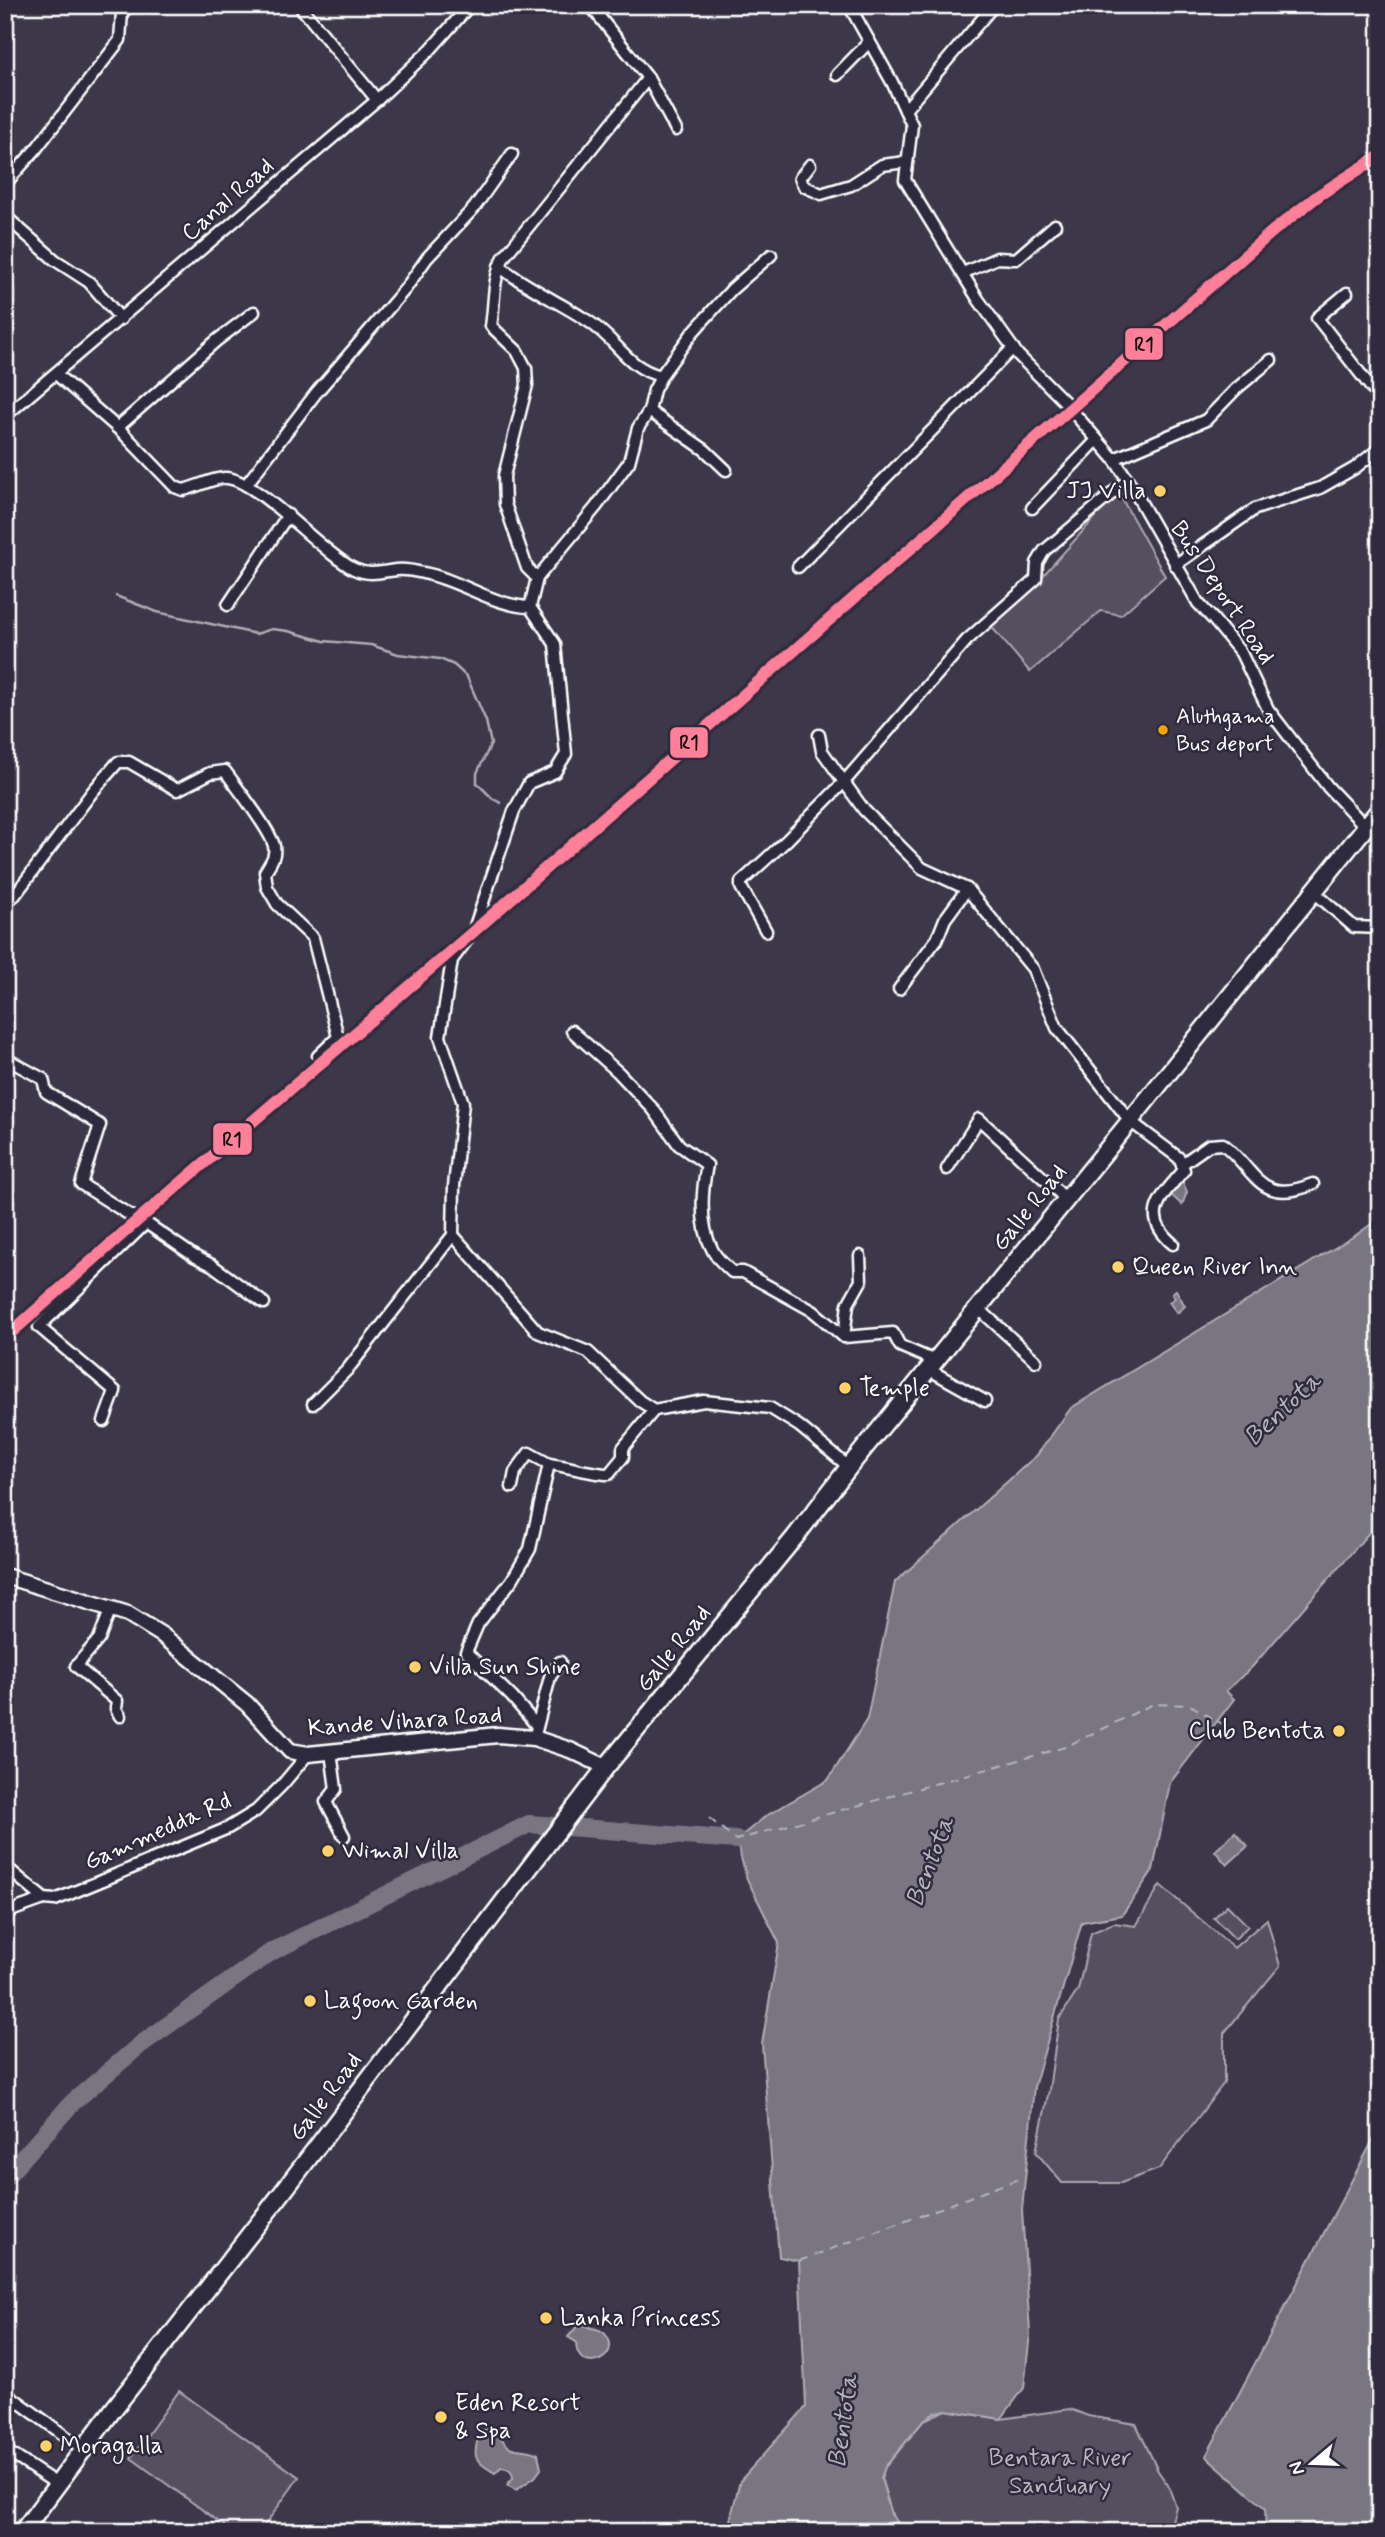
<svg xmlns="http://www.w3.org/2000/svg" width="1385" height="2537" viewBox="0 0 1385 2537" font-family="Mynerve,sans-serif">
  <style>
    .green { fill: #555060; stroke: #aaa8b0; stroke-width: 2 }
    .water { fill: #797682; stroke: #afadb4; stroke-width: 2 }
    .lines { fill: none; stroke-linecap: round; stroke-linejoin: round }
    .stream { stroke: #afadb4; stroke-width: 2.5 }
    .river { stroke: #797682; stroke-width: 18 }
    .ferry { stroke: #b5b4ba; stroke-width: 2; stroke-dasharray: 9 7; stroke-linecap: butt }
    .minor-casing { stroke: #fff; stroke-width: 15 }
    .primary-casing { stroke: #fff; stroke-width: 19 }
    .trunk-casing { stroke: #fff; stroke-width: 21 }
    .minor { stroke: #2f2a3d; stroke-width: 10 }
    .primary { stroke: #2f2a3d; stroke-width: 14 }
    .trunk { stroke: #2f2a3d; stroke-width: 16 }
    .rail { stroke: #fff; stroke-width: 2.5 }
    .rail-1-casing { stroke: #2f2a3d; stroke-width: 18 }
    .rail-1 { stroke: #ff8098; stroke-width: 12 }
    .poi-dot { fill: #ffd166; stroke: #2f2a3d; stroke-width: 2.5 }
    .bus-dot { fill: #f7a600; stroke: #2f2a3d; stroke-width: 2.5 }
    .labels { text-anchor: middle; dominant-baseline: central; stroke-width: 5; stroke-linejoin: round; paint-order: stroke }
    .bus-label { font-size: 22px; fill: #fff; stroke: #2f2a3d; text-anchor: start }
    .street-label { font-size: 24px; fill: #fff; stroke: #2f2a3d }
    .poi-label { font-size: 24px; fill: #fff; stroke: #2f2a3d; text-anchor: start }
    .park-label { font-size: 24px; fill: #bbb9bf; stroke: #2f2a3d }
    .water-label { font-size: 26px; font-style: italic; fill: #b5b4ba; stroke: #2f2a3d }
    .line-badge { stroke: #2f2a3d; stroke-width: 2.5 }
    .pale-badge-label { font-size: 19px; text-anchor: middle; font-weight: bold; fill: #111 }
  </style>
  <rect width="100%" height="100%" fill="#3c3749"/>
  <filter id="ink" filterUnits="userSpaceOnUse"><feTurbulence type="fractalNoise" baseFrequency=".0143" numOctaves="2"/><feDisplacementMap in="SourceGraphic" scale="14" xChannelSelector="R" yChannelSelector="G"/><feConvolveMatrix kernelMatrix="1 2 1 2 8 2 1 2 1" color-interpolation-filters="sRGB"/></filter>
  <g filter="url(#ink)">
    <!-- green -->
    <g class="green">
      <polygon points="1118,492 1165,576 1121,615 1101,611 1030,672 990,625 1039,580"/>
      <polygon points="1160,1885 1234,1948 1267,1919 1280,1966 1224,2033 1224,2083 1159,2169 1121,2183 1062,2183 1036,2152 1049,2090 1059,2019 1078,1990 1091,1933 1114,1923 1136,1926"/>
      <polygon points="1227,1905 1248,1926 1235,1939 1214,1918"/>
      <polygon points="179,2391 299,2477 260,2532 233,2532 131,2458"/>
      <polygon points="1070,2409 1088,2416 1136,2424 1158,2471 1168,2485 1176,2507 1169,2532 904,2532 892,2514 881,2478 885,2467 924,2420 946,2410 1001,2419"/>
    </g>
    <!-- water -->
    <g class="water">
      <polygon points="1182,1180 1187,1192 1182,1205 1170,1194"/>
      <polygon points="1380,1218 1380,1520 1252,1667 1226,1691 1234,1699 1170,1783 1153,1870 1122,1915 1082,1922 1034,2087 1022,2210 1030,2333 1024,2388 1001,2419 946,2410 934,2413 924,2420 885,2467 881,2478 891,2514 904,2532 727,2532 740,2481 806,2407 799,2261 779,2257 762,2044 779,1943 747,1879 736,1840 766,1816 828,1780 867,1719 895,1582 1037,1455 1071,1408 1356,1235"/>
      <polygon points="1176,1290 1185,1306 1177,1313 1169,1302 1175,1298 1172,1293"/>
      <polygon points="1235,1832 1248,1846 1227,1865 1215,1851"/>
      <polygon points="1380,2127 1380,2532 1266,2532 1265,2508 1206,2456"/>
      <path d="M580,2323C588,2330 598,2326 605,2334C626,2357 576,2379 576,2342L568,2337Z"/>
      <path d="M487,2428L498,2430C508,2458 519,2444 538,2454L541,2469L535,2477L516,2490L507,2485L513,2478C513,2471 508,2467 501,2467L495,2473C473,2461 472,2456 480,2432Z"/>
    </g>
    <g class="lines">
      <!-- stream -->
      <polyline class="stream" points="116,596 157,612 256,634 272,629 288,631 324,641 371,645 398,654 440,659 454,665 467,677 486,721 491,744 477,773 477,783 493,799 501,803"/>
      <!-- river -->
      <polyline class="river" points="5,2178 73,2102 140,2045 271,1952 529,1824 736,1840"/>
      <!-- ferry -->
      <g class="ferry">
        <polyline points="709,1818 736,1840 1065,1747 1153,1704 1190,1705 1226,1726"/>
        <polyline points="799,2261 1026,2176"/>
      </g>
      <!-- minor casing -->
      <g class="minor-casing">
        <g id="minor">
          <polyline points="299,5 377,100"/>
          <polyline points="590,5 648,78 676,130"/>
          <polyline points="849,5 892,82 912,125 905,180 978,299 1018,355 1065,402"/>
          <polyline points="837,75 869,42"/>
          <polyline points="905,110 994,5"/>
          <polyline points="810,165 800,178 804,186 821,194 851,185 882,165 906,162"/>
          <polyline points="5,184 36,149 120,40 122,12 131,5"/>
          <polyline points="5,216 55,260 89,282 121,319"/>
          <path d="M499,266C527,288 559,302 588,321C618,340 625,367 661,376"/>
          <polyline points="963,273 997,258 1016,259 1055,225"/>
          <polyline points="1347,293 1317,318 1380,399"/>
          <path d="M56,374L121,431L175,487L183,490C196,487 211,479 224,478C253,475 323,554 354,569C369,576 381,572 396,570C404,569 415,571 423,573C459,579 492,606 530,607L555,644L566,754L555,772L529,783L514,811L473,932L452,960L440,1037L463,1103L454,1186L453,1235L347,1370L313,1404"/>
          <polyline points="649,411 705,450 726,470"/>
          <polyline points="1074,413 1114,459 1128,480 1198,603 1213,619 1241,653 1268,709 1328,787 1365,826"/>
          <polyline points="5,416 377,100 430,50 470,5"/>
          <polyline points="117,428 216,341 254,312"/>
          <polyline points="1114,459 1206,420 1236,389 1271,360"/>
          <path d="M1128,480L1044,551L1037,563L1036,579L967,640L844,782L864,810L922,868L967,889L1033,969L1057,1028L1130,1121L1179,1158L1184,1170C1162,1196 1139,1215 1173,1244"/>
          <polyline points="246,485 316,393 406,288 427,258 474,208 512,154"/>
          <polyline points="1032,508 1096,441"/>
          <polyline points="1175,565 1255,509 1320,488 1355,468 1380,448"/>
          <polyline points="798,567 1013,348"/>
          <path d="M537,578L527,568L505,504L504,476L527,385L526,368L517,351L491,326C495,302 492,279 504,257L648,78"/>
          <polyline points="228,605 288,515"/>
          <polyline points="530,607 537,578 596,507 629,462 638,428 649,411 654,390 663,373 693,332 732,289 771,255"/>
          <polyline points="1313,891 1354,927 1380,928"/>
          <path d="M5,903L15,895L93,791L118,762H129L177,790L210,773L225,771C236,786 271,831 274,846C276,857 270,863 265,872L267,887L277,904L313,938L338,1037L318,1056"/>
          <polyline points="766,931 741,887 741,882 787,840 844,782 822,751 819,735"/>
          <polyline points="899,989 937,939 945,919 967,889"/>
          <path d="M572,1031L618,1072L653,1109L679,1145L707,1165C701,1194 699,1225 713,1251C717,1259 725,1265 732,1272H743L813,1311L844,1337L893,1333L900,1346L935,1361"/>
          <polyline points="5,1058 43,1079 46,1092 100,1125 81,1184 128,1214 146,1223 194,1256 212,1265 264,1303"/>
          <path d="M1182,1164L1209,1145L1223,1144C1257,1171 1259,1206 1313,1184"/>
          <polyline points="947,1169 979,1119 1066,1199"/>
          <polyline points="453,1235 538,1332 588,1352 640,1401 654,1410 704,1401 770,1408 799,1426 849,1467"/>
          <polyline points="978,1308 1036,1361"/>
          <polyline points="844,1337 848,1304 861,1281 860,1256"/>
          <polyline points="928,1369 985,1401"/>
          <polyline points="104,1421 115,1391 39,1327 146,1223"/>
          <polyline points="512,1487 515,1472 529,1453 549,1464"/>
          <polyline points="111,1608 99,1639 76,1666 117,1701 116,1709 120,1716"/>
          <path d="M537,1726L512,1697L466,1652L478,1624L512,1580L530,1549L549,1464C568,1466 592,1474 609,1474L623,1457V1448L654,1410"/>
          <polyline points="536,1731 550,1677 560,1662"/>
          <polyline points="331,1752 336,1789 326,1802 344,1836"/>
          <polyline points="5,1866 44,1899"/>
          <polyline points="5,1913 44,1899 55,1900 228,1828 256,1811 282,1785 308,1754"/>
          <polyline points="5,2392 83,2449"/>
          <polyline points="5,2450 57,2484"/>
        </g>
      </g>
      <!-- primary casing -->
      <g class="primary-casing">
        <polyline id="primary" points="5,1576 128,1614 162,1635 247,1704 290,1751 308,1754 498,1735 534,1738 570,1750 606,1767"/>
      </g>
      <!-- trunk casing -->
      <g class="trunk-casing">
        <polyline id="trunk" points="22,2532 112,2411 282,2193 606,1767 795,1537 849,1467 1130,1121 1380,809"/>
      </g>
      <!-- minor -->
      <use href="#minor" class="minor"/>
      <!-- primary -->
      <use href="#primary" class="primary"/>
      <!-- trunk -->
      <use href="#trunk" class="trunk"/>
      <!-- rail -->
      <polyline class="rail" points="1364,165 1380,158"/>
      <!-- rail-1 casing -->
      <g class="rail-1-casing">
        <polyline id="rail-1" points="5,1338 138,1220 473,932 1273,231 1319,195 1380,156"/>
      </g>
      <!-- rail-1 -->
      <use href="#rail-1" class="rail-1"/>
    </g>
  </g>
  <!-- markers -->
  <g class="poi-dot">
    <circle cx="1160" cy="491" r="7"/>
    <circle cx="1118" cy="1267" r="7"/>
    <circle cx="845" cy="1388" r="7"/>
    <circle cx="415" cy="1667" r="7"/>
    <circle cx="1339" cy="1731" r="7"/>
    <circle cx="328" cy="1851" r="7"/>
    <circle cx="310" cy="2001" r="7"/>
    <circle cx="546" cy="2318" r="7"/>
    <circle cx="441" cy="2417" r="7"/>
    <circle cx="46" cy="2446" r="7"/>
  </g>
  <circle class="bus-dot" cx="1163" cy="730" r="6"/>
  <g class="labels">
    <!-- bus labels -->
    <g class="bus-label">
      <text x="1176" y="717">Aluthgama<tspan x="1176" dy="28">Bus deport</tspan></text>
    </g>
    <!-- street labels -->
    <g class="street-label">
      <text transform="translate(228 200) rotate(-41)">Canal Road</text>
      <text transform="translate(1222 593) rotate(56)">Bus Deport Road</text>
      <text transform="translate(1030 1208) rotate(-51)">Galle Road</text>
      <text transform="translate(674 1649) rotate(-51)">Galle Road</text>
      <text transform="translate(405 1722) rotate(-4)">Kande Vihara Road</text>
      <text transform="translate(158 1832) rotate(-24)">Gammedda Rd</text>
      <text transform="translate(326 2097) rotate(-53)">Galle Road</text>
    </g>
    <!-- poi labels -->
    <g class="poi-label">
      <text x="1146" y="491" text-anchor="end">JJ Villa</text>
      <text x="1132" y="1267">Queen River Inn</text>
      <text x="859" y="1388">Temple</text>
      <text x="429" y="1667">Villa Sun Shine</text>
      <text x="1325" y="1731" text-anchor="end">Club Bentota</text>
      <text x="342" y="1851">Wimal Villa</text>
      <text x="324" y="2001">Lagoon Garden</text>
      <text x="560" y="2318">Lanka Princess</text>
      <text x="455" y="2403">Eden Resort<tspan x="455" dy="28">&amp; Spa</tspan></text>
      <text x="60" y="2446">Moragalla</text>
    </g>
    <!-- park labels -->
    <g class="park-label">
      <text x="1060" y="2458">Bentara River<tspan x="1060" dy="28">Sanctuary</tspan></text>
    </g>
    <!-- water labels -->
    <g class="water-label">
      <text transform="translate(1283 1410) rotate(-43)">Bentota</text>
      <text transform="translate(931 1862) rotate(-69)">Bentota</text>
      <text transform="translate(844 2421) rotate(-82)">Bentota</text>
    </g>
  </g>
  <g class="line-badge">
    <rect x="1124" y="327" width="40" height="34" rx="7" fill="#ff8098"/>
    <rect x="669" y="726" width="40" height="33" rx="7" fill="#ff8098"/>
    <rect x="212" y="1122" width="41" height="34" rx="7" fill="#ff8098"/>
  </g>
  <g class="pale-badge-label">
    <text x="1144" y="351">R1</text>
    <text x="689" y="749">R1</text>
    <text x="232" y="1146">R1</text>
  </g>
  <!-- margin -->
  <rect width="1385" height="2537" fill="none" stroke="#2f2a3d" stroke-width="28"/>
  <rect x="14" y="14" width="1357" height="2509" fill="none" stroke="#fff" stroke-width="2.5" filter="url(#ink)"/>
  <!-- north arrow -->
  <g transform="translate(1312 2463) rotate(251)" stroke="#2f2a3d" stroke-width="5" paint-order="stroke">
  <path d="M0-5L12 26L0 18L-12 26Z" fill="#ffffff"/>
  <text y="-10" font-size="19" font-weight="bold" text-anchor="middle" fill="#ffffff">N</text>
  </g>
</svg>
